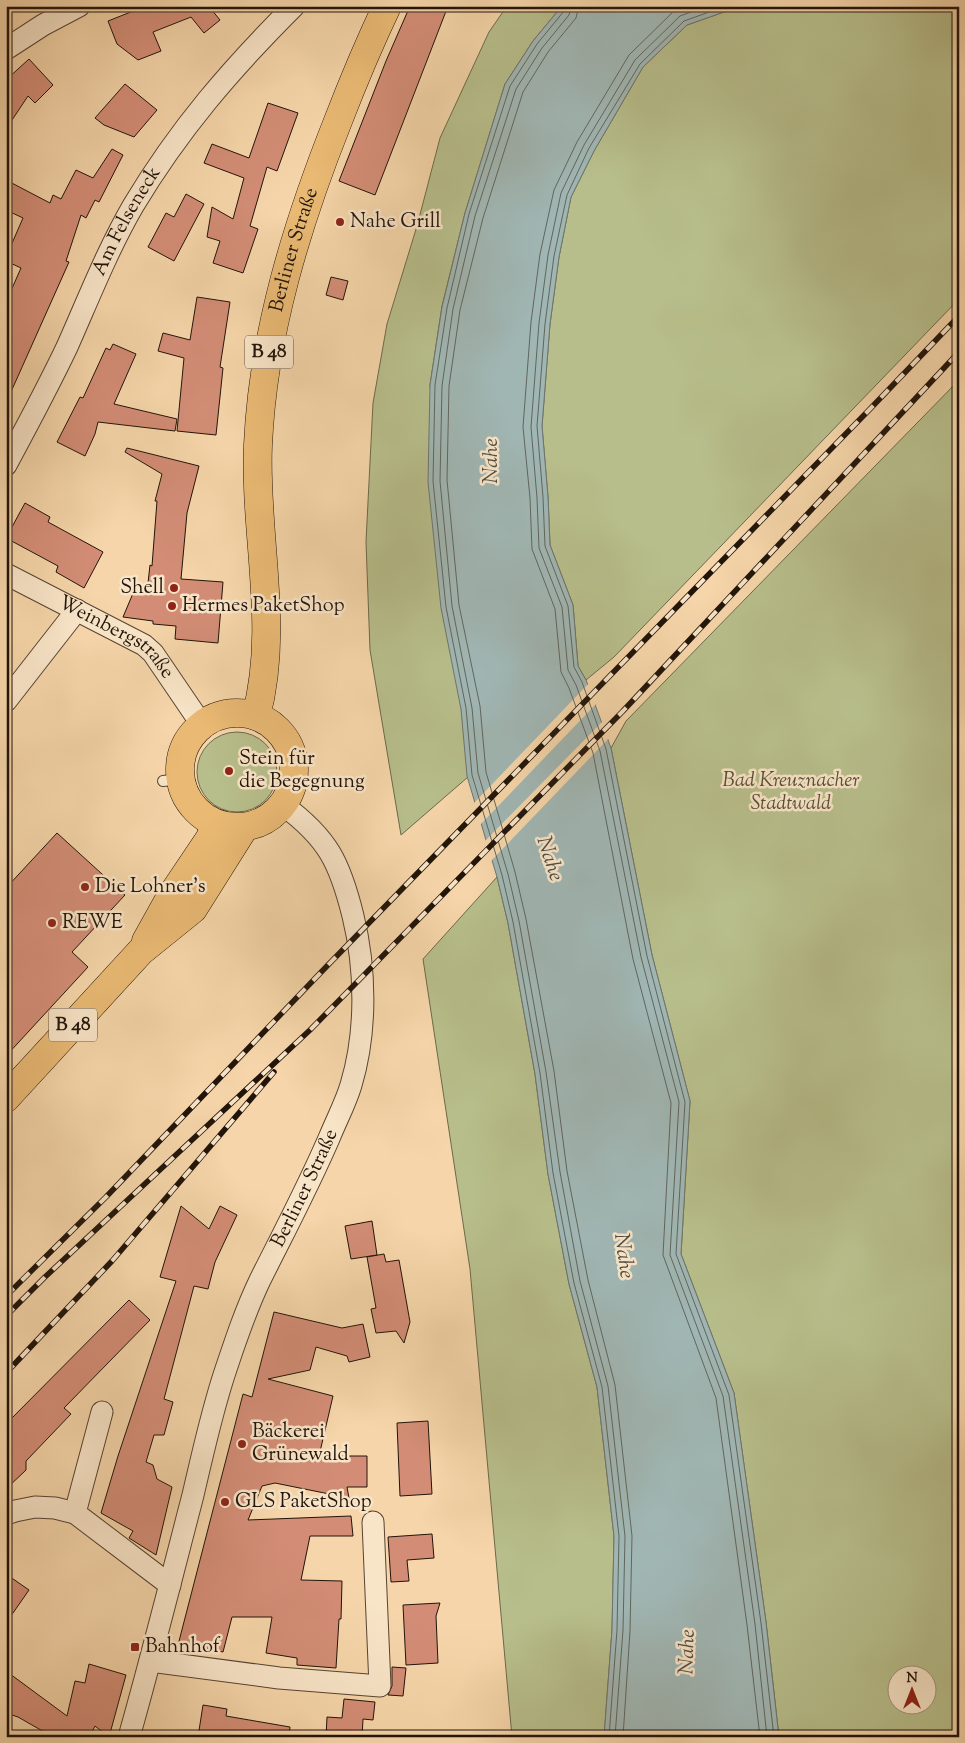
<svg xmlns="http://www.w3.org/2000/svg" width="965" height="1743" viewBox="0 0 965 1743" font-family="'Sorts Mill Goudy',serif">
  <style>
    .green { fill: #b7be8b; stroke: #6c694a; fill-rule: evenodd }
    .water { fill: #a0b6b3; stroke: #6e756f }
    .pier { fill: #f5d5a9 }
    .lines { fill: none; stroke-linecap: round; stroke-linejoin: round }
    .shore { stroke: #61655e; stroke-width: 1 }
    .building { fill: #d38d76; stroke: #22140a }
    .service-casing { stroke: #574432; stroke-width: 12 }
    .minor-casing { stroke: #574432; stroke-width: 23 }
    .primary-casing { stroke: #22140a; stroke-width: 29 }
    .service { stroke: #f8e4c7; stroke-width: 10 }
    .minor { stroke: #f8e4c7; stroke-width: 21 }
    .primary { stroke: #eaba74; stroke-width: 28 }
    .rail-casing { stroke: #22140a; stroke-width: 5.5 }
    .rail { stroke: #f8e4c7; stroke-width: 4; stroke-dasharray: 11; stroke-linecap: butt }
    .poi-dot { fill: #8f2418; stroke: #f8e4c7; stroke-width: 2 }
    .labels { text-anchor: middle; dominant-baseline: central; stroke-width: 5; stroke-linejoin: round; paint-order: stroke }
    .shield { fill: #f8e4c7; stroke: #625243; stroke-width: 1 }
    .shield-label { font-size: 19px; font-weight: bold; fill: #22140a }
    .street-label { font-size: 20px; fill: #22140a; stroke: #f8e4c7 }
    .poi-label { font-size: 20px; fill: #22140a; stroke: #f8e4c7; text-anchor: start }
    .park-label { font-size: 20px; font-style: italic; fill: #565037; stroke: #f8e4c7 }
    .water-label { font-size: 21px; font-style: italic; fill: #4e4d45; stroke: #f8e4c7 }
  </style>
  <rect width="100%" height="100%" fill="#f5d5a9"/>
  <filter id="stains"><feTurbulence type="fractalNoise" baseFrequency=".004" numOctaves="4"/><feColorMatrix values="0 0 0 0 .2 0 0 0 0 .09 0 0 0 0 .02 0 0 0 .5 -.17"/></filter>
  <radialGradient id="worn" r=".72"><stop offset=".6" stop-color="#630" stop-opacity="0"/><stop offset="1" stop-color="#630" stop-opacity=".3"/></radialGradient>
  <!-- green -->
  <g class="green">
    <polygon points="507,6 562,6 533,41 505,84 465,213 442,306 430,385 468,777 401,835 370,650 366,542 373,403 387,324 417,226 440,138 489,32"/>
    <polygon points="741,6 959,6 959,299 614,657 586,680 578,666 573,605 550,545 548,497 542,426 550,324 559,257 571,197 594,151 643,67 687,25"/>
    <path d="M959,380V1737H779L766,1622L734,1393L681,1254L690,1101L652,955L611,748L626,721ZM898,1676H928V1706H898Z"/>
    <circle cx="237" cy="772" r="40"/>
    <polygon points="497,877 508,923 535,1074 548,1174 569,1284 597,1387 614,1536 612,1630 604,1737 512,1737 470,1269 423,959"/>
  </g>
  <!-- water -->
  <polygon class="water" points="562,6 741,6 687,25 643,67 594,151 571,197 559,257 550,324 542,426 548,497 550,545 573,605 578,666 586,680 611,748 652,955 690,1101 681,1254 734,1393 766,1622 779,1737 604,1737 612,1630 614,1536 597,1387 569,1284 548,1174 535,1074 508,923 497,877 467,776 461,709 441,608 428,482 430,385 442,307 465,213 505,84 533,41"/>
  <!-- pier -->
  <g class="pier">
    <polygon points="590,682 597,703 479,826 473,804"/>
    <polygon points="604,720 610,737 490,862 484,842"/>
  </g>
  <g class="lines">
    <!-- shore -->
    <g class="shore">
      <polyline points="565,6 564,11 537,44 510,86 469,214 447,308 435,385 433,481 446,607 466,708 472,775 502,875 513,922 540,1073 553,1173 574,1283 602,1387 619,1536 617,1630 609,1737"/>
      <polyline points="572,6 569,15 542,48 516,89 475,216 453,309 442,386 440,481 452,606 472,708 478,773 508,874 519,921 546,1072 560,1172 580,1281 608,1386 625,1536 623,1630 615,1737"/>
      <polyline points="579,6 576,18 548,52 523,92 483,218 460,310 449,386 447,480 459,605 480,706 486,772 515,872 526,919 554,1071 567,1171 588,1280 615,1385 632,1536 630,1631 623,1737"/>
      <polyline points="685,6 674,11 629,55 577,142 554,190 540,254 531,322 523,427 530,498 532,549 555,609 561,672 569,688 593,753 633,959 671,1103 663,1255 716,1398 747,1625 760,1737"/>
      <polyline points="707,6 680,16 635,60 584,145 561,193 548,255 539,323 531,427 537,498 539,548 562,607 568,670 576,685 600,751 641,957 679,1102 670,1255 723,1396 755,1624 767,1737"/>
      <polyline points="726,6 684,21 640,64 589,148 567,195 554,256 545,324 537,426 543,497 545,546 568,606 574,667 582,682 606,749 647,956 685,1102 676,1254 729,1395 761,1623 774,1737"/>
    </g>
  </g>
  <!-- building -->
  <g class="building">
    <polygon points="146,6 215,6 211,9 220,20 204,33 191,17 153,32 161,51 138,60 117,44 108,21"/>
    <polygon points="410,6 448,6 375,195 339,181 386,61"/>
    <polygon points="29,59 53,85 35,103 28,96 6,129 6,80"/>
    <polygon points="125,84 157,110 134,137 104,125 95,118"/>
    <polygon points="268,103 298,113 277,171 267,167 250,226 258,229 243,273 213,263 220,241 207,237 212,207 233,219 244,178 204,163 212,144 249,158"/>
    <polygon points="112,149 123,155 99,202 95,200 86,218 81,215 66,261 69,262 6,403 6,302 21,268 6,261 6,257 23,218 6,210 6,180 50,203 53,195 61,199 76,170 93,178"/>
    <polygon points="186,194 204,204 174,261 148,247 166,213 174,217"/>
    <polygon points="331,277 348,281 343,300 326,295"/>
    <polygon points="197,297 230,302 220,367 223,368 216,435 177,431 184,358 158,351 163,333 190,340"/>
    <polygon points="113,344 136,354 114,404 177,419 175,431 98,422 95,434 85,456 57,442 80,397 83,398 106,348 110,350"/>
    <polygon points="127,448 199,466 187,513 181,579 223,582 218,643 175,639 176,626 153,624 153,621 123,617 134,591 147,592 150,565 152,566 157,501 155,501 162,474 125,452"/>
    <polygon points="25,503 50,517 48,522 103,552 84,588 56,572 58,566 6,538"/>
    <polygon points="57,833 125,895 72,952 88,967 6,1056 6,888"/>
    <polygon points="181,1206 209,1229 220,1206 237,1215 215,1262 208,1289 194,1286 164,1399 173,1402 164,1435 154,1435 146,1462 153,1465 157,1479 172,1487 156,1555 129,1538 133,1531 101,1513 118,1456 176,1281 160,1277"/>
    <polygon points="372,1221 377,1255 351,1259 345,1226"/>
    <polygon points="384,1254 386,1262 399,1260 410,1322 404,1343 396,1331 376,1333 371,1309 376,1308 367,1257"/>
    <polygon points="129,1300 150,1320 64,1408 71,1414 26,1461 26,1470 6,1489 6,1424"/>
    <polygon points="274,1312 342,1328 363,1324 370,1357 349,1362 347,1356 316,1347 310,1370 268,1379 333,1396 319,1456 367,1456 367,1487 347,1487 349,1498 275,1483 262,1486 248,1520 351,1516 353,1536 310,1536 301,1580 342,1581 341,1619 339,1619 336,1668 297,1665 297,1658 266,1653 272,1617 232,1617 223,1652 206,1648 205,1651 196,1648 196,1650 178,1645 243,1394 252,1397"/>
    <polygon points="428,1421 432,1494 400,1496 397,1423"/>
    <polygon points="432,1534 434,1558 407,1560 409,1581 391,1582 388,1537"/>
    <polygon points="6,1574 29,1590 6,1623"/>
    <polygon points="440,1603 436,1616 438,1663 406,1665 403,1605"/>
    <polygon points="89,1664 126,1675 109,1737 95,1726 91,1734 94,1737 53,1737 18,1717 6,1713 6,1671 67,1716 75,1681 85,1683"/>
    <polygon points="392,1667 406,1668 403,1696 388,1695 392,1686"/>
    <polygon points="344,1699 375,1702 373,1720 363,1719 362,1737 326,1737 327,1717 342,1718"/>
    <polygon points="203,1705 227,1709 226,1716 290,1727 289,1737 198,1737"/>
  </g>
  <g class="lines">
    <!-- service casing -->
    <g class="service-casing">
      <polyline id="service" points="163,781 180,779"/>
    </g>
    <!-- minor casing -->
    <g class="minor-casing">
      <g id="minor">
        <polyline points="6,49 43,25 79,6"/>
        <path id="s1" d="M6,465C27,426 48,387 67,347C88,300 107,251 133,206C179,129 231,69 294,6"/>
        <path id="s2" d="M6,574L144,645L153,653L202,725"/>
        <polyline points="6,701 77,610"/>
        <polyline points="75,1513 102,1412"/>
        <polyline points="6,1514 15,1511 35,1507 55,1508 75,1513 170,1585"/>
        <polyline points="150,1661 279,1678 380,1686 373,1522"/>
        <path id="s3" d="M129,1737C152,1656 172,1576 193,1495C203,1453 212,1410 226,1369C236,1339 246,1309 260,1280C284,1232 309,1185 330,1136C337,1119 346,1102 351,1085C367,1032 366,969 353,916C340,863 328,838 283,805"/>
      </g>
    </g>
    <!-- primary casing -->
    <g class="primary-casing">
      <g id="primary">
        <circle cx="237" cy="770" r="57"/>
        <path id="s4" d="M256,716C280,627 254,535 258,445C263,333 297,224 338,121C353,82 369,44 387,6"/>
        <polyline points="146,941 171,896 210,838 215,824"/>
        <polyline points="6,1098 141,951 193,909 244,828"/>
      </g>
    </g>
    <!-- service -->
    <use href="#service" class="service"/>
    <!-- minor -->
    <use href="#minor" class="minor"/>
    <!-- primary -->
    <use href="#primary" class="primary"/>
    <!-- rail casing -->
    <g class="rail-casing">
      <g id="rail">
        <polyline points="6,1296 106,1197 327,966 870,409 959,316"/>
        <polyline points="6,1316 45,1277 310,1030 623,711 959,352"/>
        <polyline points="6,1373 112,1261 274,1072"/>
      </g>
    </g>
    <!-- rail -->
    <use href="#rail" class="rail"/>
  </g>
  <!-- markers -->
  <g class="poi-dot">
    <circle cx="340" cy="222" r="5"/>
    <circle cx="174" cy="588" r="5"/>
    <circle cx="172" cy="606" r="5"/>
    <circle cx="229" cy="771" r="5"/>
    <circle cx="85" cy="887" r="5"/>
    <circle cx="52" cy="923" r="5"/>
    <circle cx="242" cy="1444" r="5"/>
    <circle cx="225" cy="1502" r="5"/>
    <rect x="130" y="1642" width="10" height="10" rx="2.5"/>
  </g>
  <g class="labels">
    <!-- shield labels -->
    <g class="shield">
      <rect x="245" y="335.5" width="48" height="33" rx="4"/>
      <rect x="49" y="1008.5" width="48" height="33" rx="4"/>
    </g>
    <g class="shield-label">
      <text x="269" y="352">B 48</text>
      <text x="73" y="1025">B 48</text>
    </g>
    <!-- street labels -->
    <g class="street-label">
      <text stroke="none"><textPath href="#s1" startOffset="272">Am Felseneck</textPath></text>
      <text stroke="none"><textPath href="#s4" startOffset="471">Berliner Straße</textPath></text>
      <text stroke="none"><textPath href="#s2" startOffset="128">Weinbergstraße</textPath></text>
      <text stroke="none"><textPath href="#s3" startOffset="578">Berliner Straße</textPath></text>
    </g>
    <!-- poi labels -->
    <g class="poi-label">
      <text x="350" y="222">Nahe Grill</text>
      <text x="164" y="588" text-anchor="end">Shell</text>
      <text x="182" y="606">Hermes PaketShop</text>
      <text x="239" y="759">Stein für<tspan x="239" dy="23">die Begegnung</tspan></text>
      <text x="95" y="887">Die Lohner's</text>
      <text x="62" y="923">REWE</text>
      <text x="252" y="1432">Bäckerei<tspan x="252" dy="23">Grünewald</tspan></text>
      <text x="235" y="1502">GLS PaketShop</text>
      <text x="145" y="1647">Bahnhof</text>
    </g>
    <!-- park labels -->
    <g class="park-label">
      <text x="791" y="781">Bad Kreuznacher<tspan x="791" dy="23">Stadtwald</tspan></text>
    </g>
    <!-- water labels -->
    <g class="water-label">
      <text transform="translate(492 461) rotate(-90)">Nahe</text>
      <text transform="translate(549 859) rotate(72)">Nahe</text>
      <text transform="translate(623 1256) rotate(82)">Nahe</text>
      <text transform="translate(688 1652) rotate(-88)">Nahe</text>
    </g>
  </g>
  <!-- margin -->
  <rect width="965" height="1743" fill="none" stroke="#f5d5a9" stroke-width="25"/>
  <rect x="8" y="8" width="950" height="1728" fill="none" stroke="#22140a" stroke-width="2.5"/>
  <rect x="12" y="12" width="940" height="1718" fill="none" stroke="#22140a"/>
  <!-- north arrow -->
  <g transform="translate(912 1690)"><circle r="24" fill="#f8e4c7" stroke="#a2917b"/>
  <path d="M0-4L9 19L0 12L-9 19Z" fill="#8f2418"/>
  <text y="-8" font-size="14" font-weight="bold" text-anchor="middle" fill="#22140a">N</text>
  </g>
  <rect width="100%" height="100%" filter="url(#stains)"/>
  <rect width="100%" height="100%" fill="url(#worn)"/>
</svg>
